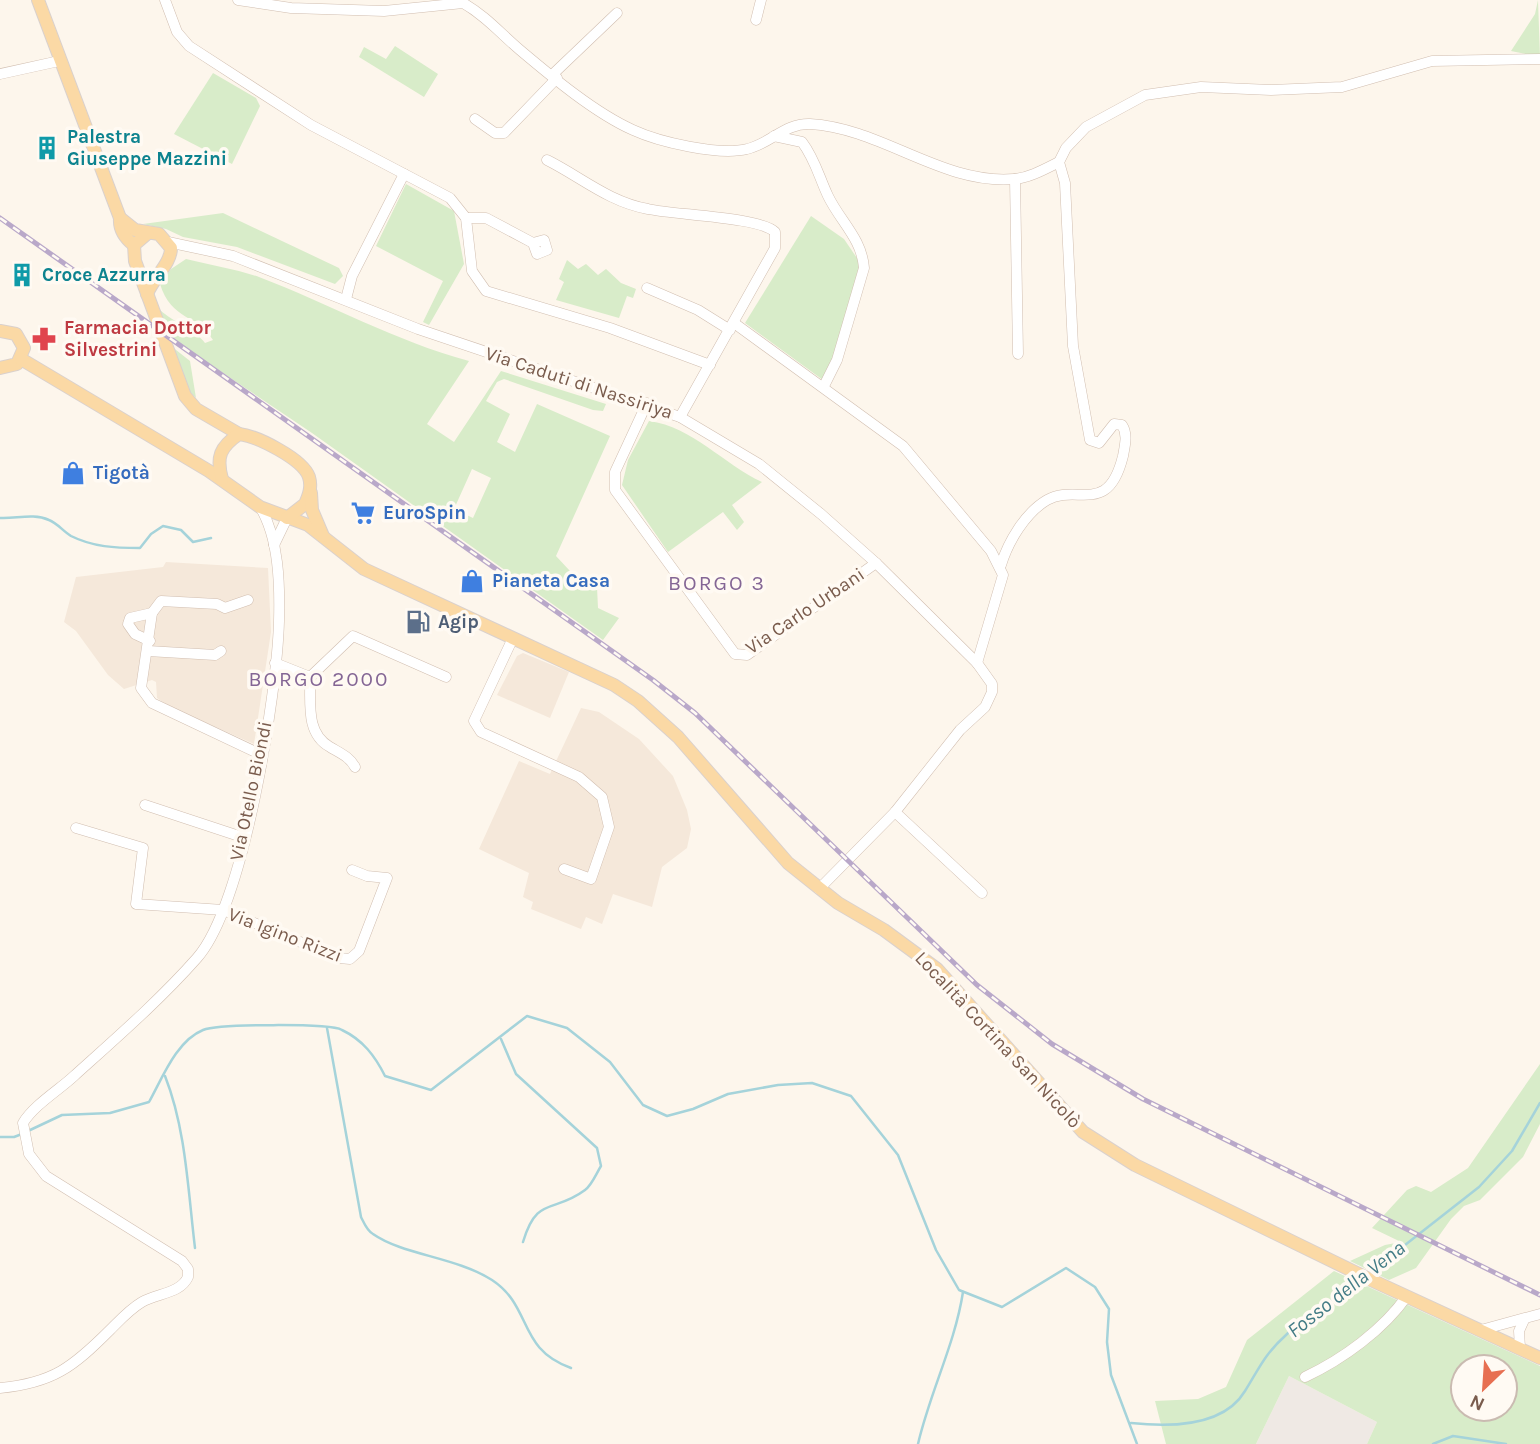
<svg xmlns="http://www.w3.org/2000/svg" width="1540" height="1444" viewBox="0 0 1540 1444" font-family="Karla,sans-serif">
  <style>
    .residential { fill: #f5e8da }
    .industrial { fill: #efe9e4 }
    .green { fill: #d8ecc9; fill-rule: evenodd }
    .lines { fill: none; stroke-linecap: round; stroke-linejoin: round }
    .stream { stroke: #a5d3da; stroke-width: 2.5 }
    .minor-casing { stroke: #d1beb0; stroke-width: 11 }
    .major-casing { stroke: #dad1cd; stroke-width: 14 }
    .minor { stroke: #fff; stroke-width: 10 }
    .major { stroke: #fbd9a5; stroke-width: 12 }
    .rail-casing { stroke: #b9a8c9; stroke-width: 5 }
    .rail { stroke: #fffaf3; stroke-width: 2.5; stroke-dasharray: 8; stroke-linecap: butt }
    .labels { text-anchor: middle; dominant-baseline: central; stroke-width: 7; stroke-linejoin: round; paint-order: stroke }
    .culture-label { font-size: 19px; font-weight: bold; fill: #0d838f; stroke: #fffaf3; text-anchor: start }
    .health-label { font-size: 19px; font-weight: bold; fill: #be3a42; stroke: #fffaf3; text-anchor: start }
    .street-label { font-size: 19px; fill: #7a5c4d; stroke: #fffaf3 }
    .shop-label { font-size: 19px; font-weight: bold; fill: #366cbe; stroke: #fffaf3; text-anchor: start }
    .service-label { font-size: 19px; font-weight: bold; fill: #4e5e75; stroke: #fffaf3; text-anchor: start }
    .neighbourhood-label { font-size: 21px; letter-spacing: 2px; fill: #846695; stroke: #fffaf3 }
    .water-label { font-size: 21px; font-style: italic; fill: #437c86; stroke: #fffaf3 }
  </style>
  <rect width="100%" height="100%" fill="#fdf6ec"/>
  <!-- residential -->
  <g class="residential">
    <polygon points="166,562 268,568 271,632 254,744 168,706 157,698 156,682 152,680 124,689 108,675 76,631 64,622 76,577 163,567"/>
    <polygon points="523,653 569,672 550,718 497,695 517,656"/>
    <polygon points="581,708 599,712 639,739 673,776 687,810 691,829 687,848 662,867 652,907 613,894 602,924 586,917 581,929 531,909 533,902 523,897 529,873 479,849 519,761 550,774"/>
  </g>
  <!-- industrial -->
  <polygon class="industrial" points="1289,1376 1377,1422 1367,1444 1256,1444"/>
  <!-- green -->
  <g class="green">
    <polygon points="1538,0 1540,57 1511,51 1535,14"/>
    <polygon points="395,46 438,74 424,97 359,57 364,47 386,59"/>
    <polygon points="213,73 256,98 260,106 232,164 174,134"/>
    <polygon points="406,184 454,211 464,264 429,325 423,322 443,281 376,246"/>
    <polygon points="223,213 339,268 343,276 335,284 237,247 183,237 166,229 143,224"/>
    <polygon points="811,216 844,239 861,264 837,353 823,380 745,323"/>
    <path d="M186,259C210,265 236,269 259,277C330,304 395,341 469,361L427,424L454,442L501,371L606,404L603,411L593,410L504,379L497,382L486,401L510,414L497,442L515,452L537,404L610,436L556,556L570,571L597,587L598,608L619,618L603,640L312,433L171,338L160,310C173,322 197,331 205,343L213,340C198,315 171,320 160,284L171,269ZM472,469L491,478L473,518L454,509Z"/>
    <polygon points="567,260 578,269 586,264 598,275 606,269 621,283 636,289 633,298 627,296 619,318 556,300 564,282 559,279"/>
    <polygon points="171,346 190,361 196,398 187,389"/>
    <path d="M649,421C693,427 723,464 762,482L732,505L744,522L737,530L723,512L668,552L622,485L628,460Z"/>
    <polygon points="1540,1064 1540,1124 1523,1157 1480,1200 1464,1206 1451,1219 1416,1268 1389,1280 1350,1261 1385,1245 1401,1242 1372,1228 1407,1190 1416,1186 1431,1192 1468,1168"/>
    <path d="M1334,1271L1540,1366V1444H1367L1377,1422L1289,1376L1256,1444H1166L1155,1401L1198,1399L1226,1387L1247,1340ZM1463,1367H1505V1409H1463Z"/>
  </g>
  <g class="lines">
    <!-- stream -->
    <g class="stream">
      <path d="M0,518C16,519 33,513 49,520C57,523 63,531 71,536C93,547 115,548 140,548L151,534L163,526L181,530L193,542L211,538"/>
      <path d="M327,1028L361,1217C364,1223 367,1231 373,1234C403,1255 456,1257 492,1280C533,1307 517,1349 571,1368"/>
      <path d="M501,1039L516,1074L597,1148L601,1166C596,1174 592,1185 585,1190C553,1214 537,1195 523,1242"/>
      <path d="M165,1076C186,1129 188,1191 195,1248"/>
      <path d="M28,1131L62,1115L110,1113L149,1102C162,1079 176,1041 203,1030C218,1024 329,1023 342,1030C363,1040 375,1056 385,1076L431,1090L527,1016L567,1028L610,1062L643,1105L667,1116L693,1109L728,1094L778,1085L812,1083L851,1096L898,1155L936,1250L959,1290L1002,1307L1066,1268L1095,1287L1109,1309L1107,1342L1111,1375L1137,1444"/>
      <polyline points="0,1137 14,1137 22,1134"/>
      <polyline points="1368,1274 1479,1187 1512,1151 1540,1103"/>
      <path d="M1131,1423C1168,1427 1223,1428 1245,1391C1260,1367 1264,1355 1286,1335C1307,1314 1337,1298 1361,1281"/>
      <path d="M918,1444C930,1392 955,1344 963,1292"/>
      <polyline points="1433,1444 1453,1436 1506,1444"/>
    </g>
    <!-- minor casing -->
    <g class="minor-casing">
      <g id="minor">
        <polyline points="165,0 177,32 189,46 311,125 450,198 466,218 472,271 486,291 610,328 710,365"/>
        <path d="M238,0L291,8L384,11L463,3C486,16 501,34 520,50C552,77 595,113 633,130C659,142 719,156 747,149C770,144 785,123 810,124C882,128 942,185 1014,179C1029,178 1045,169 1059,162"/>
        <polyline points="756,20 761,0"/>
        <polyline points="0,74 59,61"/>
        <polyline points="552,75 617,13"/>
        <polyline points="475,119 495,133 504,133 557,78"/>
        <path d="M774,136L802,142C815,159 819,177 828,196C840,221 862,239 864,268L837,360L824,386"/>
        <path d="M547,160C581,177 609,202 648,209C674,215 760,217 775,232V248L680,417"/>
        <polyline points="1015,179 1018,354"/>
        <polyline points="466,218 486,218 533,243 537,254 547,250 544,240 533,243"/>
        <polyline points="168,242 233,256 418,329 680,417 759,464 821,514 876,563 977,663 992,684 992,692 985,707 960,730 895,812 819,889"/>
        <polyline points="647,288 698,310 730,330"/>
        <polyline points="346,299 352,276 404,174"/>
        <polyline points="734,323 903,446 991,551 1003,575 977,663"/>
        <polyline points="647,403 615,472 615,490 735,654 747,655 876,563"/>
        <polyline points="274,545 287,518"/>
        <path d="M1001,565C1008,542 1025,513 1047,500C1077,483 1108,517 1123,456C1125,445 1128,434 1122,425L1114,424L1099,443L1090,440L1073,346L1065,183L1059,162L1066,148L1086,127L1145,95L1201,87L1271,90L1342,87L1432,61L1540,59"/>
        <polyline points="248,600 225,608 217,604 161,601 152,613 141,688 152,703 262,755"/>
        <polyline points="513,638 474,721 481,732 579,777 602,797 609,827 591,879 564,869"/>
        <polyline points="150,641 135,634 128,624 130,618 152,613"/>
        <polyline points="148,651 215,655 221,651"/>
        <path d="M275,663L310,677C311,702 305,733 330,747C340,753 350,757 355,767"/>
        <polyline points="310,677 353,636 446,677"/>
        <polyline points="145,805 245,838"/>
        <polyline points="895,812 982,893"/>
        <polyline points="76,828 143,848 136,904 223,910 339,958 350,959 359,951 387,878 367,876 352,870"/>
        <polyline points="1481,1330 1540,1314"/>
        <polyline points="1520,1348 1519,1331 1524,1320"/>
        <path d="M1305,1377C1343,1359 1383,1330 1407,1296"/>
        <path d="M0,1388C53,1383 73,1367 110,1330C120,1320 130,1309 142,1302C157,1293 180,1294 188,1277V1269L182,1261L46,1176L29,1154L23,1123C34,1105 59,1090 74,1076C115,1039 160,1000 197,958C244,905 277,695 279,621C280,585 279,538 260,507"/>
      </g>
    </g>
    <!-- major casing -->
    <g class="major-casing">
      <g id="major">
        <path d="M38,0L120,218C119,230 125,238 134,245"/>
        <path d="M120,218L135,230L159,234L171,248C171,264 153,278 147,294"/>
        <polyline points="148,233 134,245 135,261 185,396 196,409 239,434"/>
        <polyline points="0,331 16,334 24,348 17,364 0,368"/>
        <polyline points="21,359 209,471 260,507 308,525 364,569 614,685 638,701 678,737 788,863 838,903 884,930 937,969 1083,1132 1135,1165 1369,1279 1540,1358"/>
        <path d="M222,479C216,457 220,447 239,434C257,436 303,459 309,477C312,487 309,495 305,504L287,518"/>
        <polyline points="311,493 312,510 323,536"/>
      </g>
    </g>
    <!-- minor -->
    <use href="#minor" class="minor"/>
    <!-- major -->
    <use href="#major" class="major"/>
    <!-- rail casing -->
    <g class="rail-casing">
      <polyline id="rail" points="0,218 653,680 695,713 977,985 1052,1044 1143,1099 1540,1295"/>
    </g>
    <!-- rail -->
    <use href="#rail" class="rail"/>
  </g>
  <!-- icons -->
  <defs>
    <g id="building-bare" transform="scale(1.89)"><path d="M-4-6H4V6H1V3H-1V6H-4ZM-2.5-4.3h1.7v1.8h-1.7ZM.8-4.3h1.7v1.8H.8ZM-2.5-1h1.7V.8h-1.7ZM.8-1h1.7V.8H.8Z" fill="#0f9aa8" stroke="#fffaf3" stroke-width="2.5" paint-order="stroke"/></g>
    <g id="pharmacy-bare" transform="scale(1.89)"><path d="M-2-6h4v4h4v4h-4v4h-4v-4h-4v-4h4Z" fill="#e0444e" stroke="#fffaf3" stroke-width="2.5" paint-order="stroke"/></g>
    <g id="shop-bare" transform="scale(1.89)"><path d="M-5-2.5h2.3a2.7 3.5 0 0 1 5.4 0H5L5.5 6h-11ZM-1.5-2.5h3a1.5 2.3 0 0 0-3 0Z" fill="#3f7fe0" stroke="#fffaf3" stroke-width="2.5" paint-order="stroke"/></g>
    <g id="supermarket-bare" transform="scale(1.89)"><path d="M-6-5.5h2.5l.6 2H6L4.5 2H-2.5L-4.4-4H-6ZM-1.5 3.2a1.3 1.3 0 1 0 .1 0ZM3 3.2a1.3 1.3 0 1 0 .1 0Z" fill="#3f7fe0" stroke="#fffaf3" stroke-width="2.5" paint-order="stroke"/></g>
    <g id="fuel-bare" transform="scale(1.89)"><path d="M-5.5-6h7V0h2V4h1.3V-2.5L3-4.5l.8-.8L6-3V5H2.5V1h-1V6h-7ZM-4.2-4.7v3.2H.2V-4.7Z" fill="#5c6f8a" stroke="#fffaf3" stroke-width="2.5" paint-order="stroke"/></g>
  </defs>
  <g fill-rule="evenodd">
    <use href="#building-bare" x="47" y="148"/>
    <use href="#building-bare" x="22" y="275"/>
    <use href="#pharmacy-bare" x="44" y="339"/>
    <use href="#shop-bare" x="73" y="473"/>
    <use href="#supermarket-bare" x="363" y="513"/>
    <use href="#shop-bare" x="472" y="581"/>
    <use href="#fuel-bare" x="418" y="622"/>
  </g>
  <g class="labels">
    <!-- culture labels -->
    <g class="culture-label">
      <text x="67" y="137">Palestra<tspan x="67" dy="22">Giuseppe Mazzini</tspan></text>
      <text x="42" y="275">Croce Azzurra</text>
    </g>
    <!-- health labels -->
    <g class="health-label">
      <text x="64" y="328">Farmacia Dottor<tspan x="64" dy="22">Silvestrini</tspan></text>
    </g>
    <!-- street labels -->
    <g class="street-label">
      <text transform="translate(579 383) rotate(18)">Via Caduti di Nassiriya</text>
      <text transform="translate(805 611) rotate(-34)">Via Carlo Urbani</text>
      <text transform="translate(251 791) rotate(-78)">Via Otello Biondi</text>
      <text transform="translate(285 935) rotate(21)">Via Igino Rizzi</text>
      <text transform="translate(998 1040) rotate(47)">Località Cortina San Nicolò</text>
    </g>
    <!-- shop labels -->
    <g class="shop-label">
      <text x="93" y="473">Tigotà</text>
      <text x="383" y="513">EuroSpin</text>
      <text x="492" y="581">Pianeta Casa</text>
    </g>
    <!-- service labels -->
    <g class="service-label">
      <text x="438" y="622">Agip</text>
    </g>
    <!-- neighbourhood labels -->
    <g class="neighbourhood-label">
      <text x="717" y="583">BORGO 3</text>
      <text x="319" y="679">BORGO 2000</text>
    </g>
    <!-- water labels -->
    <g class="water-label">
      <text transform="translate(1346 1289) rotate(-38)">Fosso della Vena</text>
    </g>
  </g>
  <!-- north arrow -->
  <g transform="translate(1484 1388) rotate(205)"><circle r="33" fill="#fffaf3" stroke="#cabbb1" stroke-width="2"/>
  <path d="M0-5L12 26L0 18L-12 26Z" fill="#e76f51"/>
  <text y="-10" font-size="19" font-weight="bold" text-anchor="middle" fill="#7a5c4d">N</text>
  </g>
</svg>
